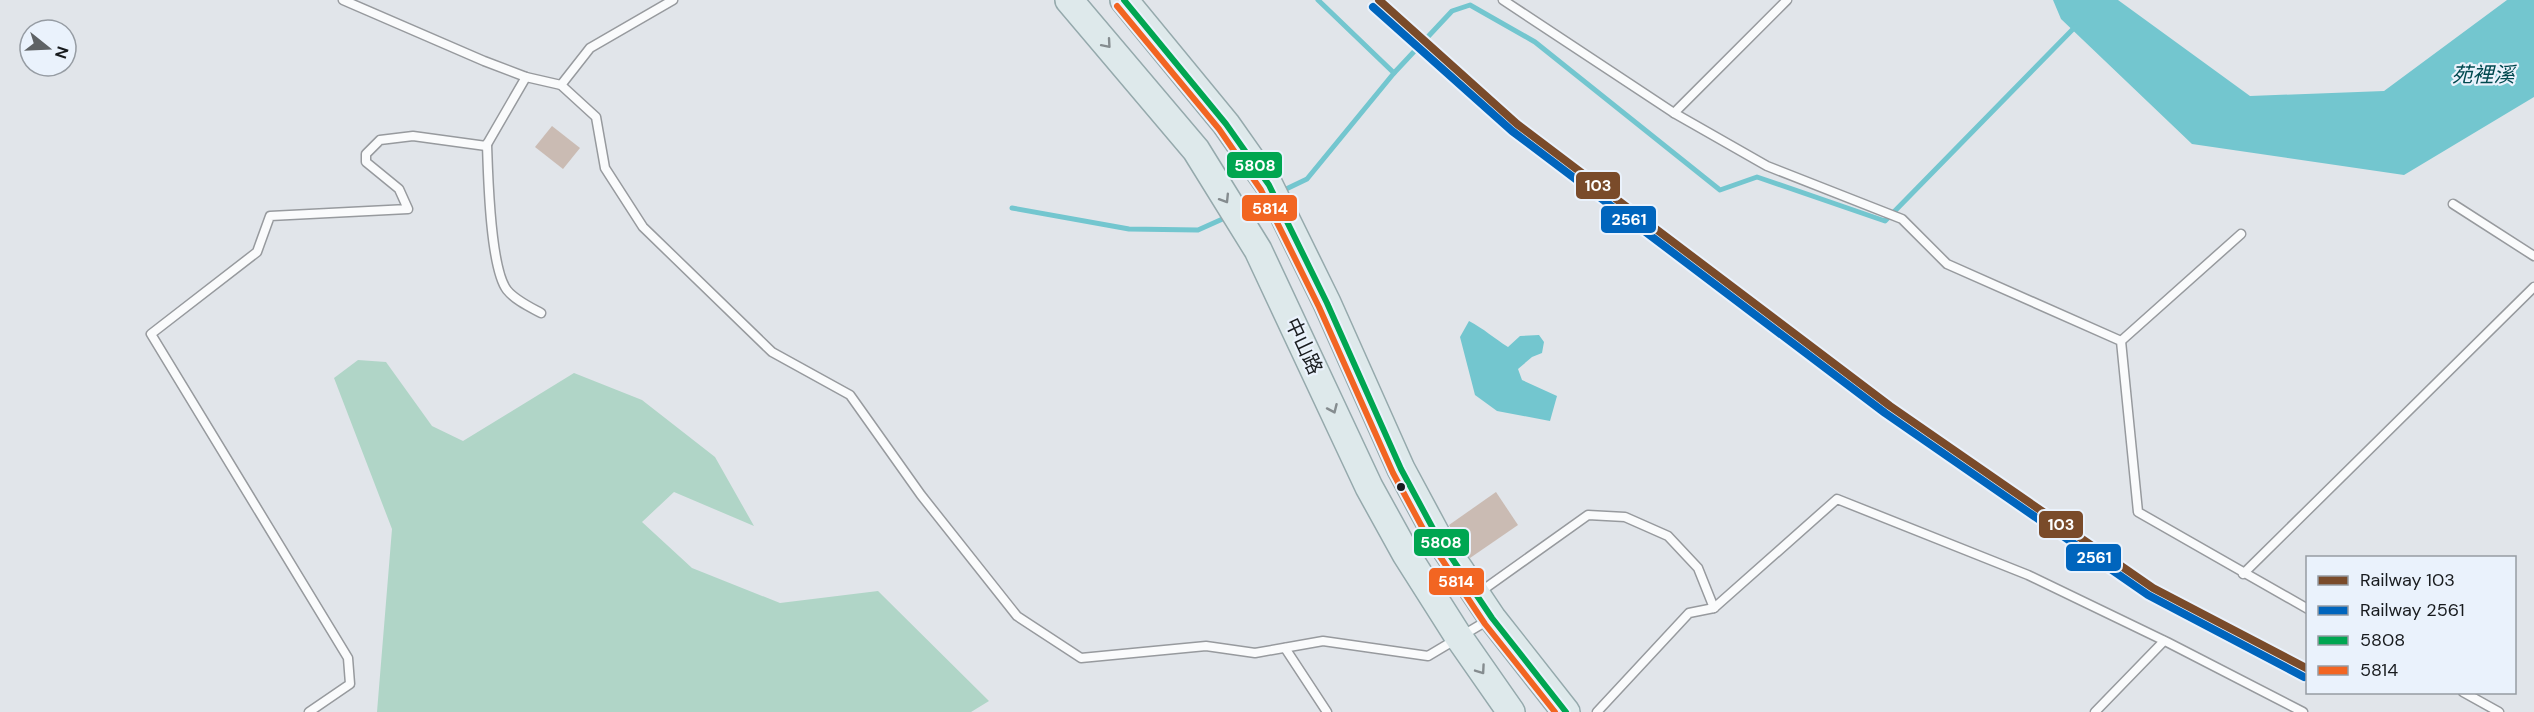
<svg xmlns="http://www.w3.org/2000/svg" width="2534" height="712" viewBox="0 0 2534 712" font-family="'DM Sans','Noto Sans TC',sans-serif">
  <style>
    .green { fill: #b0d5c7 }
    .water { fill: #73c6cf }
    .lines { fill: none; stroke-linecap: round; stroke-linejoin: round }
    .stream { stroke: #73c6cf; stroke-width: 5 }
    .building { fill: #cabbb3 }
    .service-casing { stroke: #979a9e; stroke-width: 11 }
    .primary-casing { stroke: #95a9ac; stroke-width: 30 }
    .service { stroke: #fafbfc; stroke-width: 8 }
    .primary { stroke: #dee9eb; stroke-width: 27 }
    .bus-1-casing { stroke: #eaf2fc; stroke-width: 10 }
    .bus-2-casing { stroke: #eaf2fc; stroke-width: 10 }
    .bus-1 { stroke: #00a651; stroke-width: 6 }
    .bus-2 { stroke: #f26522; stroke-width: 6 }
    .rail-1-casing { stroke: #eaf2fc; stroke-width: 12 }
    .rail-2-casing { stroke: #eaf2fc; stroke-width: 12 }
    .rail-1 { stroke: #7a4b2a; stroke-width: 8 }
    .rail-2 { stroke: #0065bd; stroke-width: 8 }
    .oneway { stroke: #858c8f }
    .bus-dot { fill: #181b1e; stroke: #eaf2fc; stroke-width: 2 }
    .labels { text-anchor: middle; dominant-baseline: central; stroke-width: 4.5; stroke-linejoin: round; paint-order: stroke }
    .street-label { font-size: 20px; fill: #181b1e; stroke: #eaf2fc }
    .water-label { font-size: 21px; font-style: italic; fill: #00494f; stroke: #eaf2fc }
    .line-badge { stroke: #eaf2fc; stroke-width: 2 }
    .badge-label { font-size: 16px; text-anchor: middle; font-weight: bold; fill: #fff }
  </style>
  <rect width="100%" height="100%" fill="#e1e5ea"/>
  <!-- green -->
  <polygon class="green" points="358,360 386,362 432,426 463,441 574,373 642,400 715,457 754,526 674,492 642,522 692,568 780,603 878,591 989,701 971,712 377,712 392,529 334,378"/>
  <!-- water -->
  <g class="water">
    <polygon points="2053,0 2118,0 2250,96 2384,91 2507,0 2534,0 2534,97 2404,175 2192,144 2061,19"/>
    <path d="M1469,321C1484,329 1494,338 1508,347L1520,336L1539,335L1544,342L1542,353L1532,357L1518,369L1522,380L1557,396L1550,421L1497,411L1475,395L1460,337Z"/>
  </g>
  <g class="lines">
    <!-- stream -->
    <g class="stream">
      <polyline points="1394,73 1452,11 1470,5 1535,42 1720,190 1757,177 1885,221 2075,27"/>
      <polyline points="1282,191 1307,179 1394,73 1318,0"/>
      <polyline points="1012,208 1129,229 1198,230 1227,217"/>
      <polyline points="1241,210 1268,198"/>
    </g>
  </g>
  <!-- building -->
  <g class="building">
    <polygon points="552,126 580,148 563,169 535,147"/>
    <polygon points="1496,492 1518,525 1470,558 1449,525"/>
  </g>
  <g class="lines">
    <!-- service casing -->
    <g class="service-casing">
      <g id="service">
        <polyline points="343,0 484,61 526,77 561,85 596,117 605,168 643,227 772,352 850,395 921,495 1017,616 1081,658 1206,646 1255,653 1323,641 1428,656 1490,619"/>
        <polyline points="1503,0 1674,113 1767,166 1902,219 1947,264 2121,341 2138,512 2308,609"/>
        <polyline points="561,85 590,48 673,0"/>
        <polyline points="1674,113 1787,0"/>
        <path d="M487,144C488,174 490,268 507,290C515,300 530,307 541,313"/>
        <polyline points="2453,204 2534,256"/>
        <polyline points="2121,341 2241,234"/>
        <polyline points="2243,574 2534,287"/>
        <polyline points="1480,592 1588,515 1625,517 1668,536 1698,568 1714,608"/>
        <polyline points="1285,648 1327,712"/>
        <polyline points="2463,692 2499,712"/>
        <polyline points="309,712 350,684 348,658 151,334 257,252 270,216 408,209 399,189 366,162 366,154 380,140 413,136 486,146 526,77"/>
        <polyline points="1597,712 1689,613 1714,608 1837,499 2028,575 2167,642 2303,712"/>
        <polyline points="2095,712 2164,641"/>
      </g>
    </g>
    <!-- primary casing -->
    <g class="primary-casing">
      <g id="primary">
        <polyline points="1069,0 1196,150 1258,250 1369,487 1406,554 1458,636 1511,712"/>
        <polyline points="1124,0 1226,124 1269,185 1327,303 1401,469 1437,536 1492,618 1566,712"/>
      </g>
    </g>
    <!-- service -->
    <use href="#service" class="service"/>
    <!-- primary -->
    <use href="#primary" class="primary"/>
    <!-- bus-1 casing -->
    <g class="bus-1-casing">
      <polyline id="bus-1" points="1124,0 1226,124 1269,185 1327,303 1401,469 1437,536 1492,618 1566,712"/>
    </g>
    <!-- bus-2 casing -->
    <g class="bus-2-casing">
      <polyline id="bus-2" points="1117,6 1219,129 1261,190 1319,307 1393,473 1429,540 1485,624 1555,712"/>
    </g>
    <!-- bus-1 -->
    <use href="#bus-1" class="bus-1"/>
    <!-- bus-2 -->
    <use href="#bus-2" class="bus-2"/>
    <!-- rail-1 casing -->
    <g class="rail-1-casing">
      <polyline id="rail-1" points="1379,0 1517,124 1890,406 2153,588 2308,669"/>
    </g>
    <!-- rail-2 casing -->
    <g class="rail-2-casing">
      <polyline id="rail-2" points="1373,7 1512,131 1885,413 2148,595 2304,677"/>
    </g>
    <!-- rail-1 -->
    <use href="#rail-1" class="rail-1"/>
    <!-- rail-2 -->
    <use href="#rail-2" class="rail-2"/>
  </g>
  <!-- one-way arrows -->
  <defs><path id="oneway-chevron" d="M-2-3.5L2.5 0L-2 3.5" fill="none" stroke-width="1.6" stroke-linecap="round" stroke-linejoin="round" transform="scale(1.5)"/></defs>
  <g class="oneway">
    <use href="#oneway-chevron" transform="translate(1107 44) rotate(49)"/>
    <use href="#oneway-chevron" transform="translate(1225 199) rotate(58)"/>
    <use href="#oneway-chevron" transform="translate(1333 409) rotate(66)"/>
    <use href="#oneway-chevron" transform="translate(1481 670) rotate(55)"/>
  </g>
  <!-- markers -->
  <circle class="bus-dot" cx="1401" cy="487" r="5"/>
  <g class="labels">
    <!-- street labels -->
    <g class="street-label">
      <text transform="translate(1304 346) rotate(65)">中山路</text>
    </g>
    <!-- water labels -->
    <g class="water-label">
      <text x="2483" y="75">苑裡溪</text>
    </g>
  </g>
  <g class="line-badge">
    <rect x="1226" y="151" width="57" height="28" rx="6" fill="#00a651"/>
    <rect x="1575" y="171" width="46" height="29" rx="6" fill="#7a4b2a"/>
    <rect x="1241" y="194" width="57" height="28" rx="6" fill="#f26522"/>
    <rect x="1600" y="205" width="57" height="29" rx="6" fill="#0065bd"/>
    <rect x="2038" y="510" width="46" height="29" rx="6" fill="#7a4b2a"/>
    <rect x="1413" y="528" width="57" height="29" rx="6" fill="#00a651"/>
    <rect x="2065" y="543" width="57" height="29" rx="6" fill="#0065bd"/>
    <rect x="1428" y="567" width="57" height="29" rx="6" fill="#f26522"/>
  </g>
  <g class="badge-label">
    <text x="1255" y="171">5808</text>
    <text x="1598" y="191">103</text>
    <text x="1270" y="214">5814</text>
    <text x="1629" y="225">2561</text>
    <text x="2061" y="530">103</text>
    <text x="1441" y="548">5808</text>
    <text x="2094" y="563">2561</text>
    <text x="1456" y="587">5814</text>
  </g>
  <!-- legend -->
  <rect x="2306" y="556" width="210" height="138" fill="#eaf2fc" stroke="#969ca3" stroke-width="1.5"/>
  <rect x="2318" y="576" width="30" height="9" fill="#7a4b2a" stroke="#969ca3" stroke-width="1.5"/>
  <text x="2360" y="586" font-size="18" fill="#181b1e">Railway 103</text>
  <rect x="2318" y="606" width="30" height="9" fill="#0065bd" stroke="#969ca3" stroke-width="1.5"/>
  <text x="2360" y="616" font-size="18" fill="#181b1e">Railway 2561</text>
  <rect x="2318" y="636" width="30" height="9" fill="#00a651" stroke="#969ca3" stroke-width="1.5"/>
  <text x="2360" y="646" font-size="18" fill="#181b1e">5808</text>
  <rect x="2318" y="666" width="30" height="9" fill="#f26522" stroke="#969ca3" stroke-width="1.5"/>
  <text x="2360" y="676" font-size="18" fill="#181b1e">5814</text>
  <!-- north arrow -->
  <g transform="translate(48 48) rotate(108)"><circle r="28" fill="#eaf2fc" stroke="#969ca3" stroke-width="1.5"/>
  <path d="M0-4.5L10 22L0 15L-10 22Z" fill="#5e6265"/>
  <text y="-9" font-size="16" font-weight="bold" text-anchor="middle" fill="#181b1e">N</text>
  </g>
</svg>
